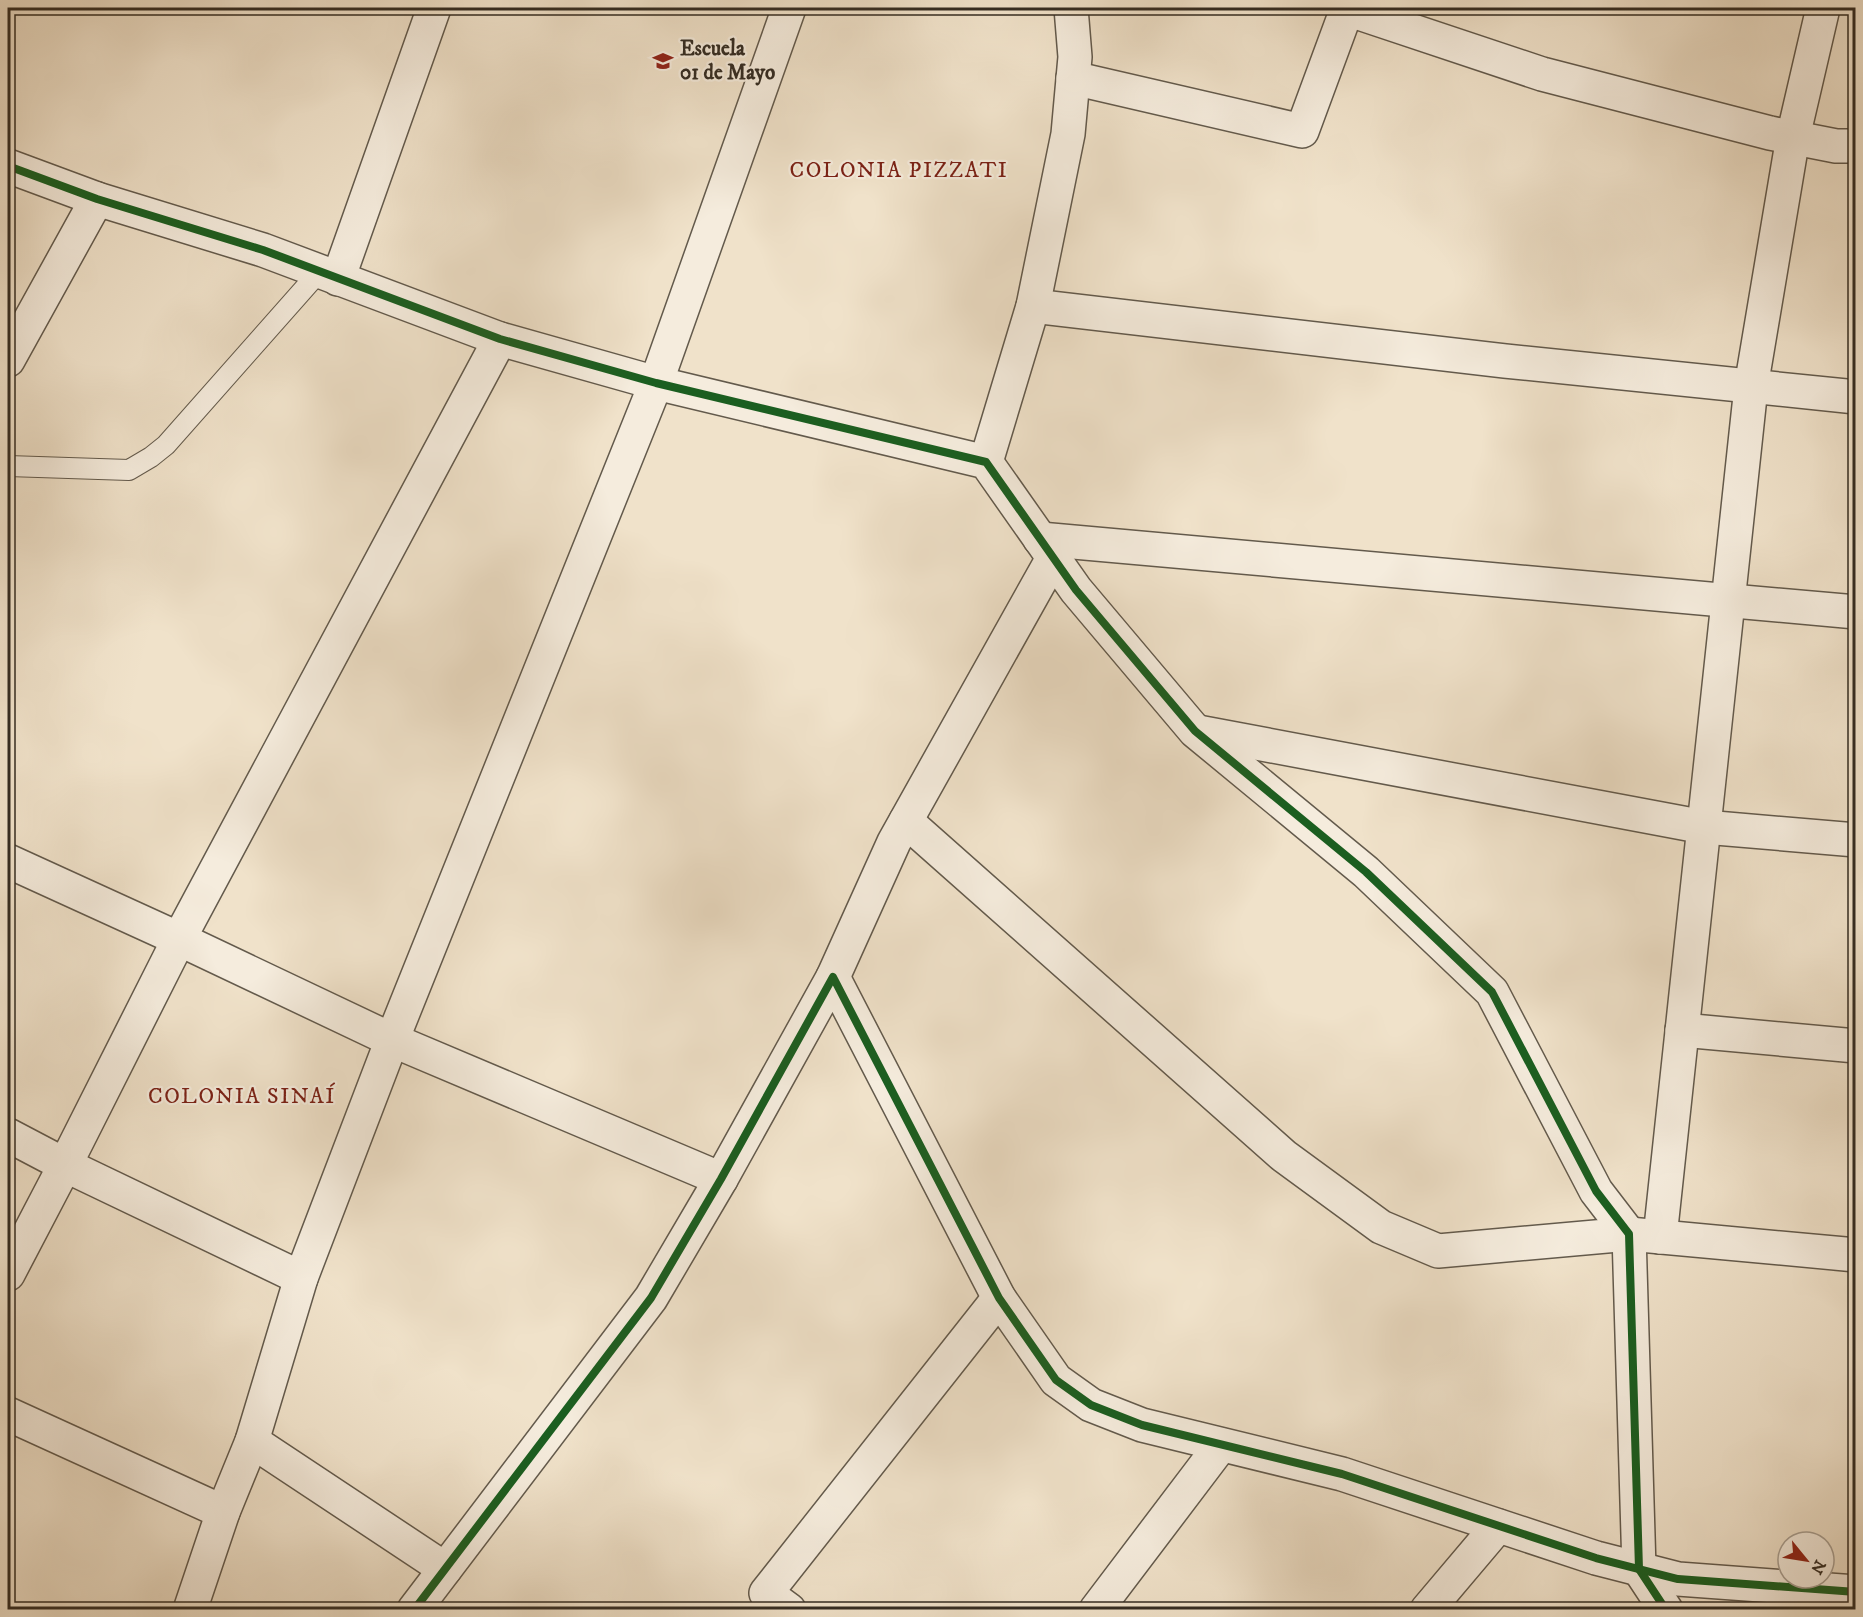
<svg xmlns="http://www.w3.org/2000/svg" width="1863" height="1617" viewBox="0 0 1863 1617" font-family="'IM FELL DW Pica',serif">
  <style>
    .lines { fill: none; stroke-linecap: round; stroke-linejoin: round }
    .service-casing { stroke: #635a4c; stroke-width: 22 }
    .minor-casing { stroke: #635a4c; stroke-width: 36 }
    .service { stroke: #f5ecdd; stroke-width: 20 }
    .minor { stroke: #f5ecdd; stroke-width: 33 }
    .cycleway-casing { stroke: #f5ecdd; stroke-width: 11 }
    .cycleway { stroke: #1b5e20; stroke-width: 8 }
    .labels { text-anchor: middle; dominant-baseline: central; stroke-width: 4.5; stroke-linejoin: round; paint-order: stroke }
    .poi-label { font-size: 21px; font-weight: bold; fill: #342c22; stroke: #f5ecdd; text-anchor: start }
    .neighbourhood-label { font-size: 22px; letter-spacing: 1.5px; fill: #7a1f14; stroke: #f5ecdd }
  </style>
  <rect width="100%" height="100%" fill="#f0e2ca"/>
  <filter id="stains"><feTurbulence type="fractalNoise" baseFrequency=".00333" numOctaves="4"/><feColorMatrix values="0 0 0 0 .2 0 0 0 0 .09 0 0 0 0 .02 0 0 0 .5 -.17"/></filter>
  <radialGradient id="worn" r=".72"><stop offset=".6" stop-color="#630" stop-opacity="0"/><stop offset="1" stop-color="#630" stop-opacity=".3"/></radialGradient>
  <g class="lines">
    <!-- service casing -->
    <g class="service-casing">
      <polyline id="service" points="8,466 129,470 151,457 166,445 319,272"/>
    </g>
    <!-- minor casing -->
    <g class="minor-casing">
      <g id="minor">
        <polyline points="1344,8 1542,74 1770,133 1836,146 1856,146"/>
        <polyline points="1073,78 1302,131 1347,9"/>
        <polyline points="8,166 97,199 263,250 500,339 656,383 986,462 1076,590 1195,731 1366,872 1492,992 1596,1191 1629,1234 1639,1569 1666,1610"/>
        <polyline points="338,279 434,8"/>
        <polyline points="1033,306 1505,361 1856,397"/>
        <polyline points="8,360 97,199"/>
        <polyline points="986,462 1033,306 1068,134 1075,57 1071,8"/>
        <polyline points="1040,539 1856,612"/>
        <polyline points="1198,732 1704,827 1856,840"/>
        <polyline points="906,821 1284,1156 1381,1227 1438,1251 1629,1234 1856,1255"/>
        <polyline points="8,861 179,939 392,1040 721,1179"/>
        <polyline points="833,977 894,842 1053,558"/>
        <polyline points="1682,1030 1856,1046"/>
        <polyline points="8,1135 65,1165 301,1278"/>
        <polyline points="1660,1237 1751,387 1793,137 1823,8"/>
        <polyline points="8,1274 65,1165 179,939 500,339"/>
        <polyline points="8,1414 223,1512"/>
        <polyline points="252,1441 445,1569"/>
        <polyline points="190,1610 223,1512 252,1441 301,1278 392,1040 656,383 789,8"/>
        <polyline points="414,1610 651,1298 721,1179 833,977 999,1298 1056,1380 1091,1405 1142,1425 1342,1474 1596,1558 1678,1579 1856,1592"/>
        <polyline points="789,1610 766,1593 999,1298"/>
        <polyline points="1096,1610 1221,1445"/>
        <polyline points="1427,1610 1498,1526"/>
      </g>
    </g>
    <!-- service -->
    <use href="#service" class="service"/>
    <!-- minor -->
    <use href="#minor" class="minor"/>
    <!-- cycleway casing -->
    <g class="cycleway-casing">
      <g id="cycleway">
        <polyline points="8,166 97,199 263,250 500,339 656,383 986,462 1076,590 1195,731 1366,872 1492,992 1596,1191 1629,1234 1639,1569 1666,1610"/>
        <polyline points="414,1610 651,1298 721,1179 833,977 999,1298 1056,1380 1091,1405 1142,1425 1342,1474 1596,1558 1678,1579 1856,1592"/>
      </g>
    </g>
    <!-- cycleway -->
    <use href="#cycleway" class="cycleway"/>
  </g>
  <!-- icons -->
  <defs>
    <g id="school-bare" transform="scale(1.62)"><path d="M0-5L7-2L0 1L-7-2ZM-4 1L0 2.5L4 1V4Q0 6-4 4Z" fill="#8f2418" stroke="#f5ecdd" stroke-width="2.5" paint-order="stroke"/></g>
  </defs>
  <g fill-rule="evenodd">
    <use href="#school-bare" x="663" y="61"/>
  </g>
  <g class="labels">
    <!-- poi labels -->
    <g class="poi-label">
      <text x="680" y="49">Escuela<tspan x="680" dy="24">01 de Mayo</tspan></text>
    </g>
    <!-- neighbourhood labels -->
    <g class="neighbourhood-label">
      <text x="899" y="170">COLONIA PIZZATI</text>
      <text x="242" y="1096">COLONIA SINAÍ</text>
    </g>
  </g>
  <!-- margin -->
  <rect width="1863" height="1617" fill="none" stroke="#f0e2ca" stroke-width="30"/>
  <rect x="9" y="9" width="1845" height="1599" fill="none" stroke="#342c22" stroke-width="3"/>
  <rect x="15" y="15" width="1833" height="1587" fill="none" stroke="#342c22" stroke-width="1.5"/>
  <!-- north arrow -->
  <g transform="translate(1806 1560) rotate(120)"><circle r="28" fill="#f5ecdd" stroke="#a89f92" stroke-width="1.5"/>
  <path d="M0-4.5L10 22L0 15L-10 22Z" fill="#8f2418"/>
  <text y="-9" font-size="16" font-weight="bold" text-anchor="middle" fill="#342c22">N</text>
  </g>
  <rect width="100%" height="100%" filter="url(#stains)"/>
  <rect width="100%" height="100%" fill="url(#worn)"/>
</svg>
